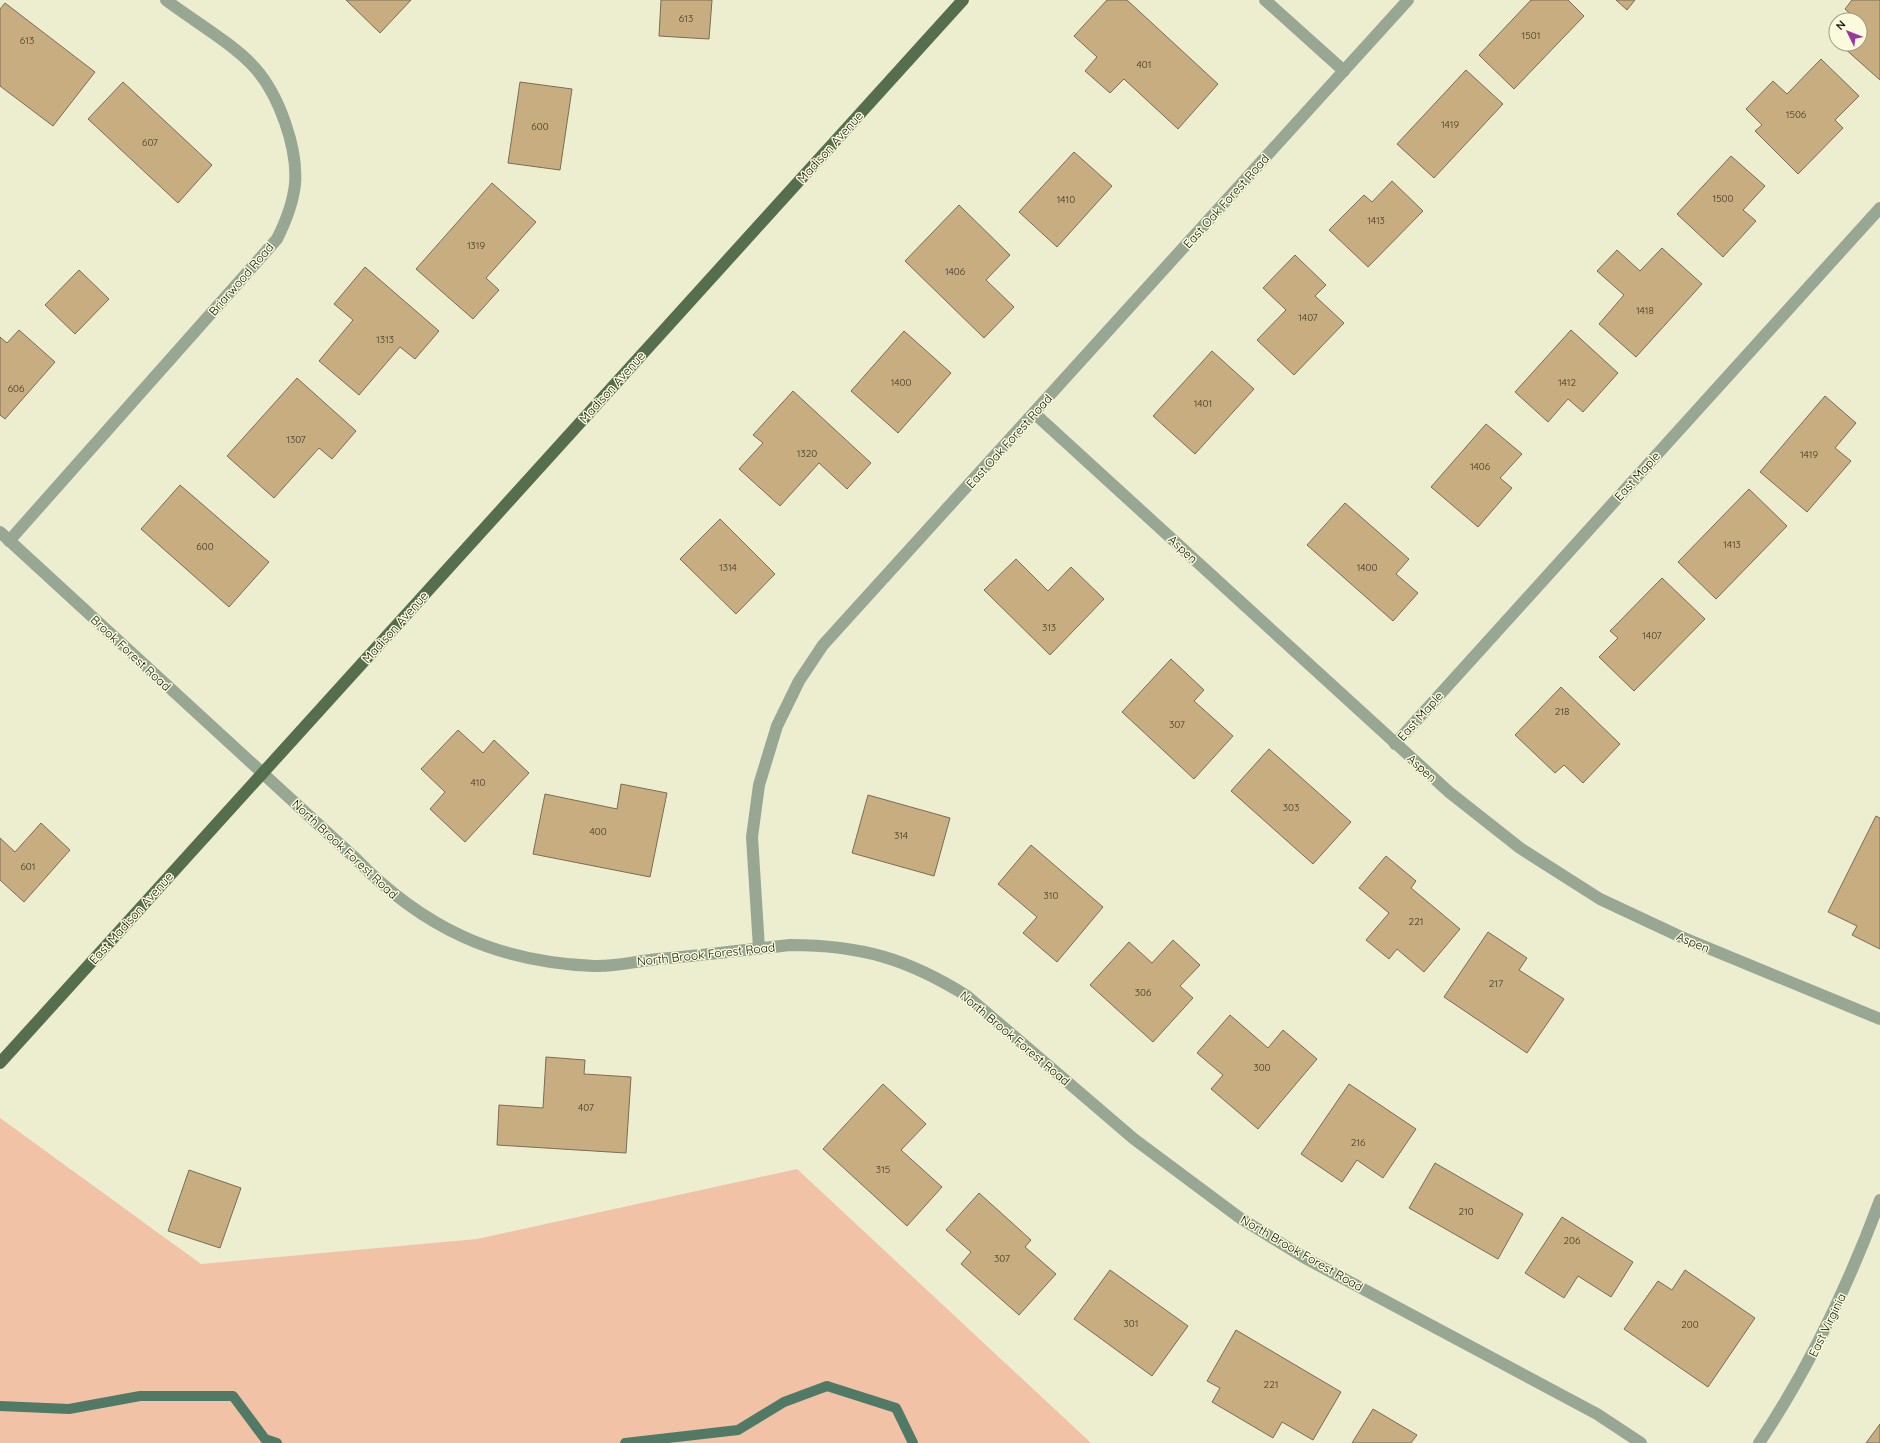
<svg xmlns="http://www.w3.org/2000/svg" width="1880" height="1443" viewBox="0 0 1880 1443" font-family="Quicksand,sans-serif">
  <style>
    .green { fill: #f1c2a5 }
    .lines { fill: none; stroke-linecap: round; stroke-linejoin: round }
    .stream { stroke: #507966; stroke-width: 10 }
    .building { fill: #c7ad7f; stroke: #7a6d54 }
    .minor { stroke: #98a794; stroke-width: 12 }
    .major { stroke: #556e4d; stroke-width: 12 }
    .labels { text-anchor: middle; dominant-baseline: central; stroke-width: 3; stroke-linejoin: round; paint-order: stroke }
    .number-label { font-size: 10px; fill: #3e3825 }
    .street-label { font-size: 12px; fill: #101107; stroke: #f9fbdc }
  </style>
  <rect width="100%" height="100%" fill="#eceecf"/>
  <!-- green -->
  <polygon class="green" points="0,1118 201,1264 477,1239 797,1169 1091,1443 0,1443"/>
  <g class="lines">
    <!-- stream -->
    <g class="stream">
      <polyline points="0,1406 69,1409 140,1396 233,1396 265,1439 277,1443"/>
      <polyline points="625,1443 738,1430 784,1402 827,1386 896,1408 913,1443"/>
    </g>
  </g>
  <!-- building -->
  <g class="building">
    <polygon points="346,0 411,0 380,33"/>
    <polygon points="661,0 712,0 709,39 659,36"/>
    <polygon points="1107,0 1127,0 1218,84 1178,129 1124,79 1110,93 1085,71 1097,57 1074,36"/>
    <polygon points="1531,0 1568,0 1584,16 1514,89 1479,55"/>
    <polygon points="1616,0 1635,0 1627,10"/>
    <polygon points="1852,0 1880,0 1880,80 1843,47 1846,44 1860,44 1860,28 1863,26 1860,20 1857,20 1845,9"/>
    <polygon points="5,3 95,72 53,126 0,86 0,9"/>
    <polygon points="1821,59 1859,96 1835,120 1843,128 1798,174 1755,131 1762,125 1746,109 1773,81 1787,94"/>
    <polygon points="1466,70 1503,104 1434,178 1397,144"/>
    <polygon points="123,82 212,165 178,203 88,119"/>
    <polygon points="520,82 572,89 560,170 508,163"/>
    <polygon points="1074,152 1112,186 1057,247 1019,212"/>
    <polygon points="1731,156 1765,186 1743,210 1756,221 1723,257 1677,214"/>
    <polygon points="1392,181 1423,211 1368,267 1329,230 1364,195 1372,202"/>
    <polygon points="492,183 536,222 486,278 499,290 473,319 416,269"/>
    <polygon points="959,205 1010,255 986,280 1014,307 984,338 905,261"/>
    <polygon points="1662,248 1702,284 1636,357 1599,324 1624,295 1597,271 1617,250 1640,271"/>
    <polygon points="1295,255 1326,285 1315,296 1344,323 1294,375 1257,340 1286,310 1263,288"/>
    <polygon points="365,267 439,331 415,359 400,347 359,395 319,361 353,320 334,304"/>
    <polygon points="79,270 109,299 75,334 45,305"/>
    <polygon points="19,330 55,362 5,419 0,415 0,337 7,343"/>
    <polygon points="1571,330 1618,373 1583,412 1568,399 1548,422 1515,392"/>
    <polygon points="904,331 951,373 898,433 851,391"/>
    <polygon points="1212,351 1254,389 1195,454 1153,416"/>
    <polygon points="297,378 356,431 332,459 319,448 274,498 227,456"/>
    <polygon points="793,391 871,463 847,489 819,463 780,506 739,469 763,443 753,435"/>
    <polygon points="1825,396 1856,423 1835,448 1851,461 1807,512 1760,472"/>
    <polygon points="1486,424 1522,454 1500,478 1512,488 1478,527 1431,487"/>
    <polygon points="180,485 269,562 229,607 141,529"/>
    <polygon points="1749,489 1787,526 1716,599 1678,562"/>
    <polygon points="1345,503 1409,559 1396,574 1418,593 1393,621 1307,545"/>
    <polygon points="720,519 775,574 736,614 680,559"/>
    <polygon points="1016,559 1048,591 1071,567 1104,599 1050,655 984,590"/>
    <polygon points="1662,578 1705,619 1634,691 1599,657 1618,638 1610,631"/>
    <polygon points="1171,659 1204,690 1194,701 1233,736 1194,779 1122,712"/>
    <polygon points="1561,687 1620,744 1583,783 1564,765 1555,773 1515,735"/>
    <polygon points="458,730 483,753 494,740 529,773 465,842 430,809 445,792 421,769"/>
    <polygon points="1269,749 1351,822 1313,864 1231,791"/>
    <polygon points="621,784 667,793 650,877 533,854 545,794 617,809"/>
    <polygon points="868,795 950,818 934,876 852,853"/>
    <polygon points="1876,816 1880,818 1880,949 1852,935 1857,926 1828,912"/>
    <polygon points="41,823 70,850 24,902 0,880 0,838 15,852"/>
    <polygon points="1031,845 1103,907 1057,962 1023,933 1037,917 998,884"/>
    <polygon points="1386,856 1416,881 1411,888 1460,929 1424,972 1397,949 1389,959 1366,940 1389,913 1359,888"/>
    <polygon points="1488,932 1527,958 1519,970 1564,999 1527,1053 1444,997"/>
    <polygon points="1173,940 1200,965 1180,986 1193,998 1153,1042 1090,985 1129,942 1152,963"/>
    <polygon points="1230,1015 1268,1048 1283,1030 1317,1059 1258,1129 1211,1089 1223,1075 1197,1053"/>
    <polygon points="546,1057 585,1060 584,1074 631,1077 626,1153 497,1145 499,1105 543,1108"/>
    <polygon points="883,1084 926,1124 901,1150 942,1187 907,1226 823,1149"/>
    <polygon points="1349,1084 1416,1129 1383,1178 1357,1160 1342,1182 1301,1154"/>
    <polygon points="1435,1163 1523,1214 1498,1259 1409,1208"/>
    <polygon points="189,1170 241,1188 220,1248 168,1231"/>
    <polygon points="979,1193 1031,1240 1025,1247 1056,1274 1019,1315 961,1264 971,1252 946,1230"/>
    <polygon points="1562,1217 1633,1262 1611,1297 1578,1276 1564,1298 1525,1273"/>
    <polygon points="1110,1270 1188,1326 1152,1376 1074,1319"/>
    <polygon points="1685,1270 1755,1318 1708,1387 1624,1329 1658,1281 1672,1290"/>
    <polygon points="1236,1330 1341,1392 1313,1440 1282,1422 1273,1438 1212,1402 1220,1388 1207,1381"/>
    <polygon points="1373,1409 1417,1435 1411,1443 1352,1443"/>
    <polygon points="1880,1424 1880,1443 1866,1443"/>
  </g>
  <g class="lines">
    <!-- minor -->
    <g class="minor">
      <polyline points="1265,0 1344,71"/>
      <polyline points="1034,413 1449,792 1520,848 1600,899 1679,936 1880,1019"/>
      <path d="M0,532L355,858C423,928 496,962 594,966C615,967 637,961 658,959C702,955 746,950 790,945C861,945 908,959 967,996L1134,1139L1240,1218L1305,1258L1597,1414L1641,1443"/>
      <path d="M9,541L277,239C286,221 293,204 295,184C298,148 279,95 255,68C234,44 192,20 166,0"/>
      <polyline points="1395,744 1880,208"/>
      <polyline points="759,948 752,837 759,785 777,726 799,681 823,645 1408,0"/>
      <path d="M1759,1443C1810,1367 1848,1286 1880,1200"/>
    </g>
    <!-- major -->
    <polyline class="major" points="0,1063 963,0"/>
  </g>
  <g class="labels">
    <!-- number labels -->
    <g class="number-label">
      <text x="686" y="18">613</text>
      <text x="1531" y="35">1501</text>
      <text x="27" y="40">613</text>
      <text x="1144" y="64">401</text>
      <text x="1796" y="114">1506</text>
      <text x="1450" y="124">1419</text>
      <text x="540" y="126">600</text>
      <text x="150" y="142">607</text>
      <text x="1723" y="198">1500</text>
      <text x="1066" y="199">1410</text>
      <text x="1376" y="220">1413</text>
      <text x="476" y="245">1319</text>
      <text x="955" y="271">1406</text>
      <text x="1645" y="310">1418</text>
      <text x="1308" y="317">1407</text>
      <text x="385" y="339">1313</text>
      <text x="901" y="382">1400</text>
      <text x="1567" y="382">1412</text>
      <text x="16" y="388">606</text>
      <text x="1203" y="403">1401</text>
      <text x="296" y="439">1307</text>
      <text x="807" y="453">1320</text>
      <text x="1809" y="454">1419</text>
      <text x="1480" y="466">1406</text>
      <text x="1732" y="544">1413</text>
      <text x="205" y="546">600</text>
      <text x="728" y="567">1314</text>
      <text x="1367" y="567">1400</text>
      <text x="1049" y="627">313</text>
      <text x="1652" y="635">1407</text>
      <text x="1562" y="711">218</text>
      <text x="1177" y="724">307</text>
      <text x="478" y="782">410</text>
      <text x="1291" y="807">303</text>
      <text x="598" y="831">400</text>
      <text x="901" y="835">314</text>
      <text x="28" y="866">601</text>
      <text x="1051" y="895">310</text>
      <text x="1416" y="921">221</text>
      <text x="1496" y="983">217</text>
      <text x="1143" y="992">306</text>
      <text x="1262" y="1067">300</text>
      <text x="586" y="1107">407</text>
      <text x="1358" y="1142">216</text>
      <text x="883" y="1169">315</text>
      <text x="1466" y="1211">210</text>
      <text x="1572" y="1240">206</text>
      <text x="1002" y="1258">307</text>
      <text x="1131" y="1323">301</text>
      <text x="1690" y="1324">200</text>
      <text x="1271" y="1384">221</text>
    </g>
    <!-- street labels -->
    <g class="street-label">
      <text transform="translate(830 147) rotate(-48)">Madison Avenue</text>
      <text transform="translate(1226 201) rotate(-48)">East Oak Forest Road</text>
      <text transform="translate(241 279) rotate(-49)">Briarwood Road</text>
      <text transform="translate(612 387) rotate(-48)">Madison Avenue</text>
      <text transform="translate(1009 441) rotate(-48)">East Oak Forest Road</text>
      <text transform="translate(1637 476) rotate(-48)">East Maple</text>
      <text transform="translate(1183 549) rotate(43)">Aspen</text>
      <text transform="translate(395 627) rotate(-48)">Madison Avenue</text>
      <text transform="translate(131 653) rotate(43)">Brook Forest Road</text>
      <text transform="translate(1420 716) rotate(-48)">East Maple</text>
      <text transform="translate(1422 768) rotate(42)">Aspen</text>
      <text transform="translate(345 849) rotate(43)">North Brook Forest Road</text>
      <text transform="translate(131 918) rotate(-48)">East Madison Avenue</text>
      <text transform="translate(1693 942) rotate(23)">Aspen</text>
      <text transform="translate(706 954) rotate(-6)">North Brook Forest Road</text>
      <text transform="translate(1015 1038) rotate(40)">North Brook Forest Road</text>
      <text transform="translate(1302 1253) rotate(30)">North Brook Forest Road</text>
      <text transform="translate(1827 1325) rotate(-64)">East Virginia</text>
    </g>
  </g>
  <!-- north arrow -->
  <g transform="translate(1848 32) rotate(313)"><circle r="19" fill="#f9fbdc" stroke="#9c9d87"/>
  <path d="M0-3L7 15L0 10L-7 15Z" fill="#9d379c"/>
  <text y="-6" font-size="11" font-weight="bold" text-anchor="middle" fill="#101107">N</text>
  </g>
</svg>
